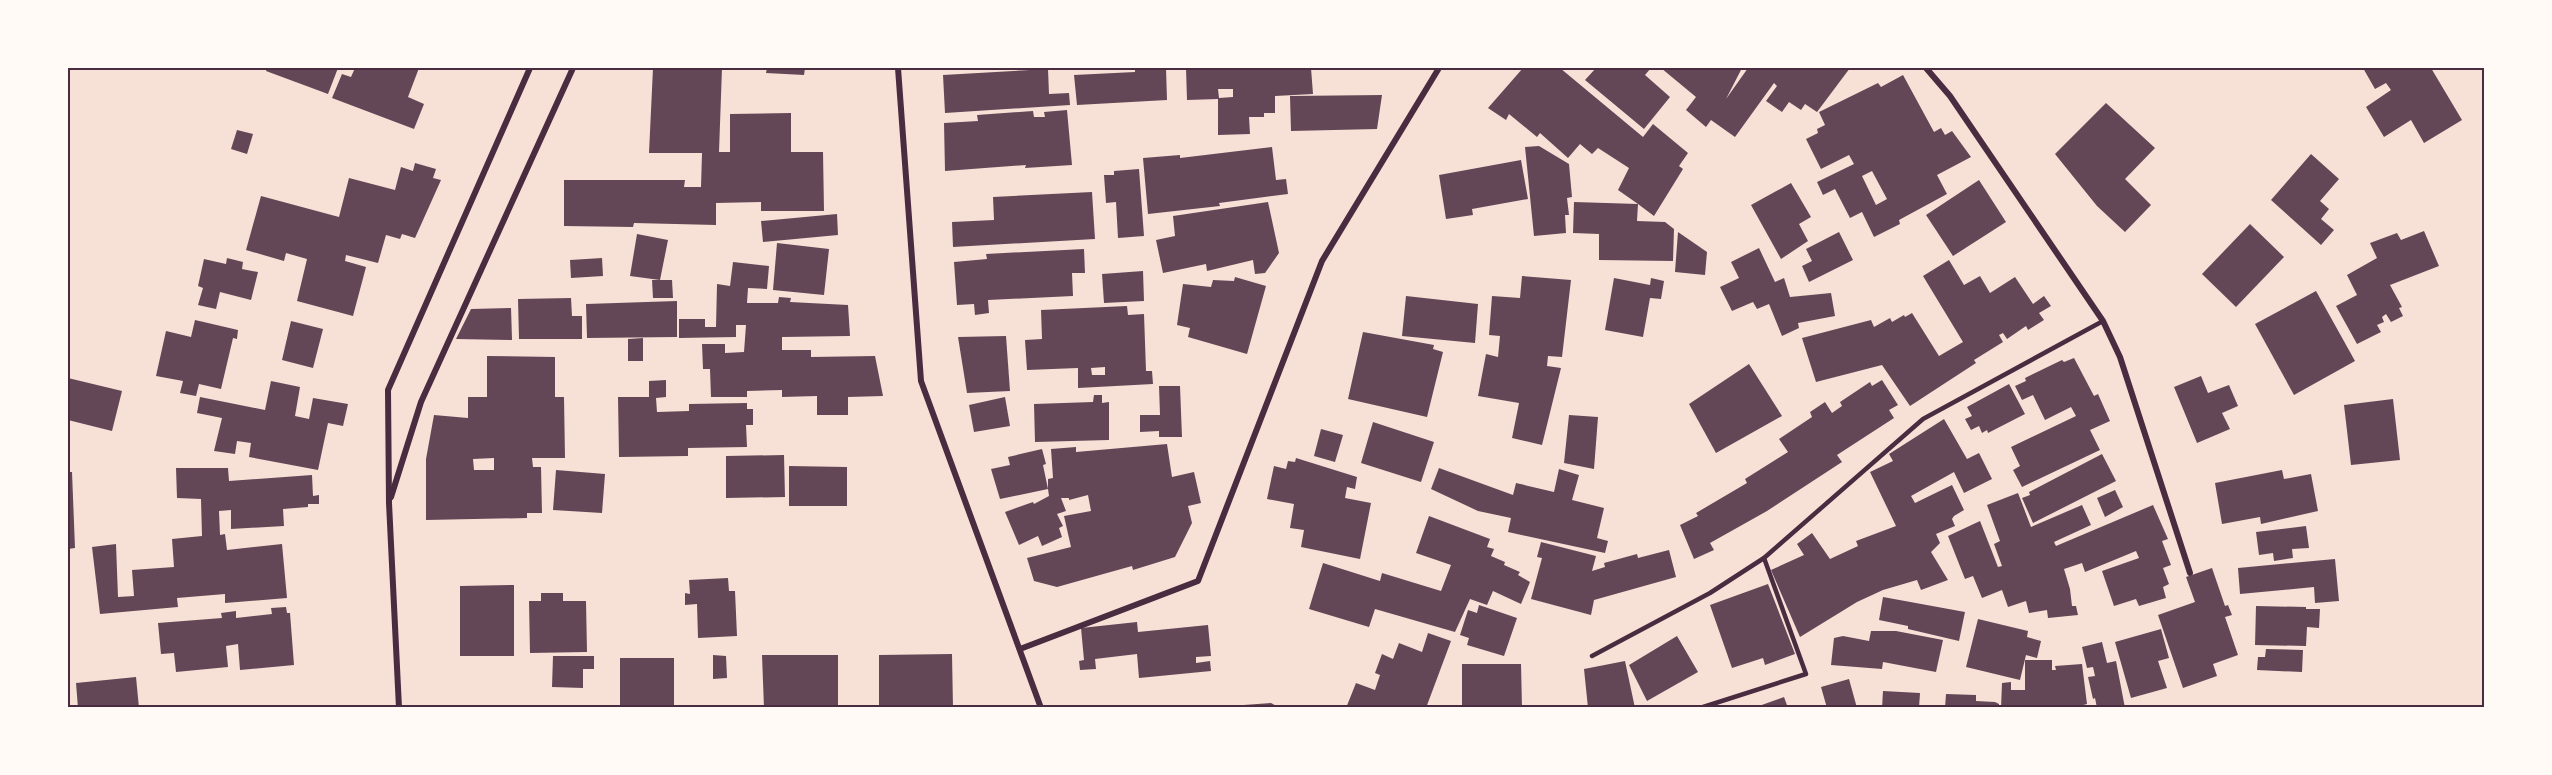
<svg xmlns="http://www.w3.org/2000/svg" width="2552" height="775" viewBox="0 0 2552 775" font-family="'Alegreya Sans',sans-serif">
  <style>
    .building { fill: #644757; fill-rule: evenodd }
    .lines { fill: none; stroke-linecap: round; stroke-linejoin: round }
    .service { stroke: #4a2c40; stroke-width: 4.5 }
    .minor { stroke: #4a2c40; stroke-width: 6 }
    .neatline { fill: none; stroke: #4a2c40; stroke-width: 2 }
  </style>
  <rect width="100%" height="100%" fill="#f7e1d7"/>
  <!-- building -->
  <g class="building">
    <polygon points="267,68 338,68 328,94 266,71"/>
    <polygon points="355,68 419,68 408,97 424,104 414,129 332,98 342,74 351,77"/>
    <polygon points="653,68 722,68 719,152 730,152 730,114 791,113 791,152 823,152 824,211 761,211 761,202 716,203 716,225 634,223 633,227 564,226 564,180 685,180 684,187 701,187 702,153 649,153"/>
    <polygon points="767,68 805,68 804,75 766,73"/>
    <polygon points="1135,68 1166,68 1167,100 1077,105 1074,75 1135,72"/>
    <path d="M1186,68H1311L1313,94L1275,96V113H1264V117H1249L1250,134L1218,135V99L1187,100ZM1218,89H1233V97L1219,98Z"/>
    <polygon points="1523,68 1560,68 1643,137 1653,124 1688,153 1679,166 1683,169 1654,216 1638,204 1637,221 1665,222 1674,229 1673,261 1599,260 1599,234 1573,233 1574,202 1638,204 1618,190 1629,168 1598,148 1592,154 1580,144 1568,158 1540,133 1537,137 1509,114 1506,120 1488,108"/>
    <polygon points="1596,68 1651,68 1645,75 1670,97 1644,129 1585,80"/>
    <polygon points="1661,68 1742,68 1726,99 1748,68 1850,68 1817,112 1805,104 1801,110 1789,102 1782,112 1766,101 1777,86 1774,83 1735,137 1711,120 1706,127 1686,110 1696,97"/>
    <polygon points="2363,68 2431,68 2462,120 2424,143 2411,120 2384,137 2366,107 2391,90 2386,83 2375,89"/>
    <polygon points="1048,69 1049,94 1069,93 1070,105 945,113 943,75"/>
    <path d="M1903,75L1934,132L1941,128L1945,135L1952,131L1971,157L1937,175L1947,194L1899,220L1900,224L1874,237L1862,212L1850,218L1835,189L1823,195L1817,182L1854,164L1849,155L1821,169L1806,139L1818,133L1817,129L1825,125L1819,112L1878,83L1881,87ZM1872,171L1887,199L1876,205L1862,176Z"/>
    <polygon points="1382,95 1377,129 1291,131 1290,96"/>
    <polygon points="2106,103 2155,148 2125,179 2151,205 2125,232 2097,206 2055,154"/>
    <polygon points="1067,110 1072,165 1025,168 1026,165 945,171 944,123 978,121 977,115 1033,111 1034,117 1045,117 1044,112"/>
    <polygon points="237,130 253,134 247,154 231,149"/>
    <polygon points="1539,146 1569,164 1572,197 1567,198 1569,215 1565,215 1566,233 1534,236 1525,147"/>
    <polygon points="1272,147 1276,180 1286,179 1288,194 1219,203 1220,206 1148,214 1143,158 1180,155 1180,158"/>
    <polygon points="2311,154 2339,179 2320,201 2329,209 2321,219 2334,230 2321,245 2271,200"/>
    <polygon points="1521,160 1528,199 1472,209 1473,215 1446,219 1439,175"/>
    <polygon points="415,163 436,169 433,178 441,180 415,238 402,234 400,239 386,235 378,263 346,255 345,261 366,267 353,316 297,301 307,259 286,253 284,261 246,250 261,196 339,217 349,178 395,190 401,167 413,171"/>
    <polygon points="1139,169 1144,236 1118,238 1116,202 1106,203 1104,175 1114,175 1114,171"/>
    <polygon points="1979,180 2006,222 1953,256 1926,215"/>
    <polygon points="1791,183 1811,217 1799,224 1808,241 1781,259 1751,205"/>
    <polygon points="1092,192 1095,239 953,247 952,222 994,220 993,197"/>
    <polygon points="1268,202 1279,253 1265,273 1255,274 1253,260 1207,271 1206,264 1163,273 1156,240 1175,236 1173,216"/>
    <polygon points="837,214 838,235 763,242 761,221"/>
    <polygon points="2250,224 2284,257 2236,307 2202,274"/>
    <polygon points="2424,231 2439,266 2390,285 2402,307 2399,308 2403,316 2391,322 2386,314 2382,317 2384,322 2377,325 2381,332 2357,344 2336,306 2357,295 2347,275 2377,258 2370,243 2397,233 2401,240"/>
    <polygon points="1678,232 1707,252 1705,275 1675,272"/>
    <polygon points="1839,232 1853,260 1809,282 1802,266 1812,261 1806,249"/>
    <polygon points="637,234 668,240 660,280 630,276"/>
    <polygon points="777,243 829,249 824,295 773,290"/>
    <polygon points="1759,248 1775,282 1784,278 1790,297 1831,293 1835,316 1798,323 1799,328 1782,336 1769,304 1757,309 1753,302 1732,311 1720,287 1739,278 1731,262"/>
    <polygon points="1084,249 1085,273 1072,273 1073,296 988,300 989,313 975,315 974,304 957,305 954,262 987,259 986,254"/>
    <polygon points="227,258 243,262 242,269 258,272 251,300 220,292 216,309 198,305 203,288 198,286 204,259 226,264"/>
    <polygon points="602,258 603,276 571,278 570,260"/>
    <polygon points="1949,260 1964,285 1980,276 1990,293 2015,277 2033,304 2044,296 2051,306 2039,313 2044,320 2028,330 2026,326 2007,339 2003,333 1999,335 2003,342 1974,360 1976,363 1910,406 1882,365 1816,382 1802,338 1871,320 1874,327 1890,318 1892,322 1904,315 1905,317 1912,313 1939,356 1963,342 1923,276"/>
    <polygon points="733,262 769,266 767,289 748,288 747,303 778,303 779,297 791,298 790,302 848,305 850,336 782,337 782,350 811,350 811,357 875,356 883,396 848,397 848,415 817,415 817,396 782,397 782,390 747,391 747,397 711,397 710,369 703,369 702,344 725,344 725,353 744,352 746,325 736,325 736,337 679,338 679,319 705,319 705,327 716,327 717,284 730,286"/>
    <polygon points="1143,271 1144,301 1104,303 1102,274"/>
    <polygon points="1522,276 1571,280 1562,357 1548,356 1547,366 1561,368 1542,445 1512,438 1519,403 1478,396 1486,354 1498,357 1500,336 1489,335 1492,296 1520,298"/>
    <polygon points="1235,277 1266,286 1247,354 1188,337 1190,328 1177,325 1183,284 1211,287 1213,280 1234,281"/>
    <polygon points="1614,278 1650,285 1651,278 1664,281 1661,299 1650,298 1643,337 1605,330"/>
    <polygon points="652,280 672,280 673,298 653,298"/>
    <polygon points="2316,291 2355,361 2294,395 2255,324"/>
    <polygon points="1406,296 1478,304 1475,343 1402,336"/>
    <polygon points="571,298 572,316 582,316 582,339 519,339 518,299"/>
    <polygon points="677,301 677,337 587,338 586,304"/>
    <path d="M1127,306L1128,315L1144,314L1146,371H1152L1153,384L1078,388V368L1027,370L1025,340L1042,339L1041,310ZM1105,367V375H1092L1091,368Z"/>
    <polygon points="511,308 512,340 456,339 471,309"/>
    <polygon points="195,320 238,330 237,339 233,338 221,389 199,384 196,396 180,393 183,381 156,376 166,331 191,337"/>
    <polygon points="291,321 323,329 313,368 282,360"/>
    <polygon points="1363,332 1434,345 1433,349 1443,352 1427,417 1348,399"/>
    <polygon points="1006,336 1010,391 967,393 958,337"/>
    <polygon points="643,338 643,361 628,361 628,339"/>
    <path d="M487,356L555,357V397H564L565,458H532L533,467H541L542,513H527V518L426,520V459L434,415L468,418V397H487ZM494,458V470H474L473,459Z"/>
    <polygon points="2074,358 2094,396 2098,394 2110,421 2090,430 2100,450 2022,487 2013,470 2020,466 2011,447 2076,416 2071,407 2045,420 2033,395 2022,400 2015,386 2026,381 2025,378 2062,360 2064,362"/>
    <polygon points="1749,364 1782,416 1716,453 1689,404"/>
    <polygon points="2201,376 2208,393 2229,385 2238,406 2222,413 2230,429 2197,443 2174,387"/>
    <polygon points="68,378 122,391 112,431 68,420"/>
    <polygon points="666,380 666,397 656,398 657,412 689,411 689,404 747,403 747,409 753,409 753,425 746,425 747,447 688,448 688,456 619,457 618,397 649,397 649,381"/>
    <polygon points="1882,380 1898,405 1889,410 1894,418 1837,455 1842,462 1767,511 1710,543 1714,550 1694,559 1680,525 1698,516 1696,513 1747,483 1745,479 1788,452 1779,439 1812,417 1810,412 1825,402 1832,413 1842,406 1840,402 1870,382 1872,386"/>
    <polygon points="271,381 300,387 295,416 309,419 313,398 348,404 343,426 328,423 318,470 249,457 251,443 237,441 235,454 214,451 222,418 197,413 200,397 265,410"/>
    <polygon points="2009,384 2025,414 1988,433 1987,430 1982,433 1979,426 1971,430 1965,419 1972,416 1967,407"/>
    <polygon points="1159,386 1180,386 1182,437 1159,437 1159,431 1140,432 1140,415 1160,415"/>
    <polygon points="1094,395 1102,395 1102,403 1109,402 1109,440 1035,442 1034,404 1093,402"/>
    <polygon points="1005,397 1010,426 974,432 969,405"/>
    <polygon points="2393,399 2400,460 2351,465 2344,405"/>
    <polygon points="1569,415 1598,417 1594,469 1564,463"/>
    <polygon points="1944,419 1967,459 1979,453 1992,479 1964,493 1954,472 1911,496 1915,503 1952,485 1964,510 1954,516 1952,519 1955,526 1936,534 1940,543 1931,552 1948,580 1921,590 1917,580 1883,590 1857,602 1800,637 1771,570 1804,555 1797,544 1812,533 1830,559 1858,546 1856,541 1896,526 1870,472 1893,461 1889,454"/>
    <polygon points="1373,422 1434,442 1421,482 1361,463"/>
    <polygon points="1321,429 1343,435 1335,462 1314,456"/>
    <polygon points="1167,444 1172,477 1194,472 1201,503 1188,506 1192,523 1175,557 1133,570 1132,566 1057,587 1034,581 1027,558 1071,547 1064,516 1091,511 1088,495 1069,500 1069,498 1061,498 1066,511 1057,514 1063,526 1059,528 1062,537 1042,546 1038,536 1019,545 1005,512 1033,502 1034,504 1049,496 1048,489 1000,499 991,469 1010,465 1008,457 1042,449 1046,464 1043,465 1048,489 1048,479 1053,478 1051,449 1076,447 1076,452"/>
    <polygon points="2102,454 2116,481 2033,523 2022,498 2030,495 2029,492"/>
    <polygon points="784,455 785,497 726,498 726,456"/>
    <polygon points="1296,458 1357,477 1355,489 1347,487 1345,498 1371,503 1360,559 1301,547 1304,530 1290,528 1294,504 1267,499 1274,466 1286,469 1288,461 1295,462"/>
    <polygon points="789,466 847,467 847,506 789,506"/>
    <polygon points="176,468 228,468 229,481 312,475 313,496 319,495 319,504 308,504 308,507 283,509 284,526 231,529 231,510 219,511 220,535 225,534 227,550 282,544 287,598 225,603 225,594 177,598 178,607 100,614 92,547 116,544 118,597 134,596 132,570 174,567 172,539 202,536 201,499 177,498"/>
    <polygon points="1439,468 1513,495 1516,483 1554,492 1559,469 1579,475 1572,500 1604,508 1597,538 1608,541 1605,553 1508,532 1511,518 1478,511 1431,489"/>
    <polygon points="556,470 605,474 602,513 553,510"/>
    <polygon points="2282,470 2284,479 2311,474 2318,511 2261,524 2260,517 2222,524 2215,483"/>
    <polygon points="68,472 72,472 75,548 68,549"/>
    <polygon points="2115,490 2123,507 2105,517 2097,498"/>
    <polygon points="2018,493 2031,527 2082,505 2091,525 2054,542 2056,546 2153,505 2168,539 2162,541 2171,565 2163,568 2169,584 2163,587 2166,598 2139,606 2136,599 2114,606 2102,571 2139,558 2136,551 2085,572 2082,563 2064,569 2070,589 2072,606 2076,606 2078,615 2048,618 2047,610 2029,613 2026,601 2008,607 2002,590 1982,598 1973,576 1965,579 1948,536 1980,521 1998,567 2002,566 1994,544 2000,541 1987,505"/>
    <polygon points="1429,516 1490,539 1487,547 1494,549 1491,556 1505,562 1504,565 1520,572 1518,575 1530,582 1521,604 1493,591 1487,605 1470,599 1455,632 1375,609 1369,627 1309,609 1323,563 1380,581 1382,573 1441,591 1451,565 1416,553"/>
    <polygon points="2306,526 2309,548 2292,549 2293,558 2274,561 2273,553 2259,555 2256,532"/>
    <polygon points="1541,542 1596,556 1592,571 1605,567 1604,563 1637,554 1638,558 1669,550 1676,577 1594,600 1591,615 1531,599 1542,558 1537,557"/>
    <polygon points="2335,559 2339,601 2315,603 2314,587 2240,594 2238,568"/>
    <polygon points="2212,568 2225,606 2228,605 2232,615 2225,617 2238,655 2213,664 2217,676 2183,688 2158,615 2195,602 2186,577"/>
    <polygon points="728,578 729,591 735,591 737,636 698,638 697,604 685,605 685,593 690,594 689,580"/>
    <polygon points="1768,584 1795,654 1765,665 1763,658 1732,668 1710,605"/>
    <polygon points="514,585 514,656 460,656 460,586"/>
    <polygon points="541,593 563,593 563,601 586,601 587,652 530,653 529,601 541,601"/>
    <polygon points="1883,597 1965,612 1959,641 1908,629 1908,626 1879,620"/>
    <polygon points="1479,605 1517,618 1504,656 1467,645 1469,638 1460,635 1468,610 1477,613"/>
    <polygon points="2256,606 2306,607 2306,609 2320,609 2319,628 2307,627 2306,646 2255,645"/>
    <polygon points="286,607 287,613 290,613 294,665 240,670 238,644 226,646 228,667 176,672 174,653 161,654 158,623 222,618 221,613 236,611 236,618 272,614 271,608"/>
    <polygon points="1978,619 2028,631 2027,637 2041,641 2037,658 2026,655 2020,680 1966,667"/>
    <polygon points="1137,622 1138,632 1208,625 1211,656 1196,657 1196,663 1210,661 1211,671 1139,678 1137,654 1095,659 1096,669 1080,670 1079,661 1084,660 1081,628"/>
    <polygon points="2161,629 2169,658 2158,661 2167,688 2131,698 2115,642"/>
    <polygon points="1871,631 1896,631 1943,640 1936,672 1883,662 1882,669 1831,665 1834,638 1843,636 1869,641"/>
    <polygon points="1428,633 1451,641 1426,708 1346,708 1356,683 1375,690 1380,675 1375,673 1382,654 1393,659 1399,643 1422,652"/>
    <polygon points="1677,636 1698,672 1647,701 1629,665"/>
    <polygon points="2102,642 2107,663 2116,661 2125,708 2097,708 2095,698 2093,699 2088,677 2095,676 2093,667 2087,668 2082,647"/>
    <polygon points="2266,649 2303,650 2302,672 2257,670 2258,657 2265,657"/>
    <polygon points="952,654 953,708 879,708 879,655"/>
    <polygon points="713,655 726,656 727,678 713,679"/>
    <polygon points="762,655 838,655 838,708 764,708"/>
    <polygon points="553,656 594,656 594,669 583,669 583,688 552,687"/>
    <rect x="620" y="658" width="54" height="47"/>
    <polygon points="2025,660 2052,660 2052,670 2056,670 2055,666 2082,664 2087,704 2072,708 2001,708 2002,683 2011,682 2011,690 2025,690"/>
    <polygon points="1625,661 1635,708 1588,708 1584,669"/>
    <polygon points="1462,664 1521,664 1522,708 1462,708"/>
    <polygon points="136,677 139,708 78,708 76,683"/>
    <polygon points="1849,679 1857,708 1827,708 1821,687"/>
    <polygon points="1883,691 1920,693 1919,708 1882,708"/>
    <polygon points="1946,694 1976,695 1976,701 1995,702 1999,704 1999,708 1945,708"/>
    <polygon points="1784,697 1788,708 1756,708 1756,707"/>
    <polygon points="1271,703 1280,708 1231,708 1230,706"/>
  </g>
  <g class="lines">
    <!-- service -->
    <g class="service">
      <polyline points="1592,656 1710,593 1764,558 1923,419 2103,321"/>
      <polyline points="1700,708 1806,674 1764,558"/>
    </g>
    <!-- minor -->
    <g class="minor">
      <polyline points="898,68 921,381 1041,708"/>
      <polyline points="1926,68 1950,96 2103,321 2120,357 2190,573"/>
      <polyline points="391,497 421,402 573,68"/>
      <polyline points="1020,649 1198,581 1322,261 1439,68"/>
      <polyline points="399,708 389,503 388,390 530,68"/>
    </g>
  </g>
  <!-- border -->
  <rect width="2552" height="775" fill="none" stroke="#fffaf5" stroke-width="138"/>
  <rect x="69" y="69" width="2414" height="637" class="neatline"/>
</svg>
